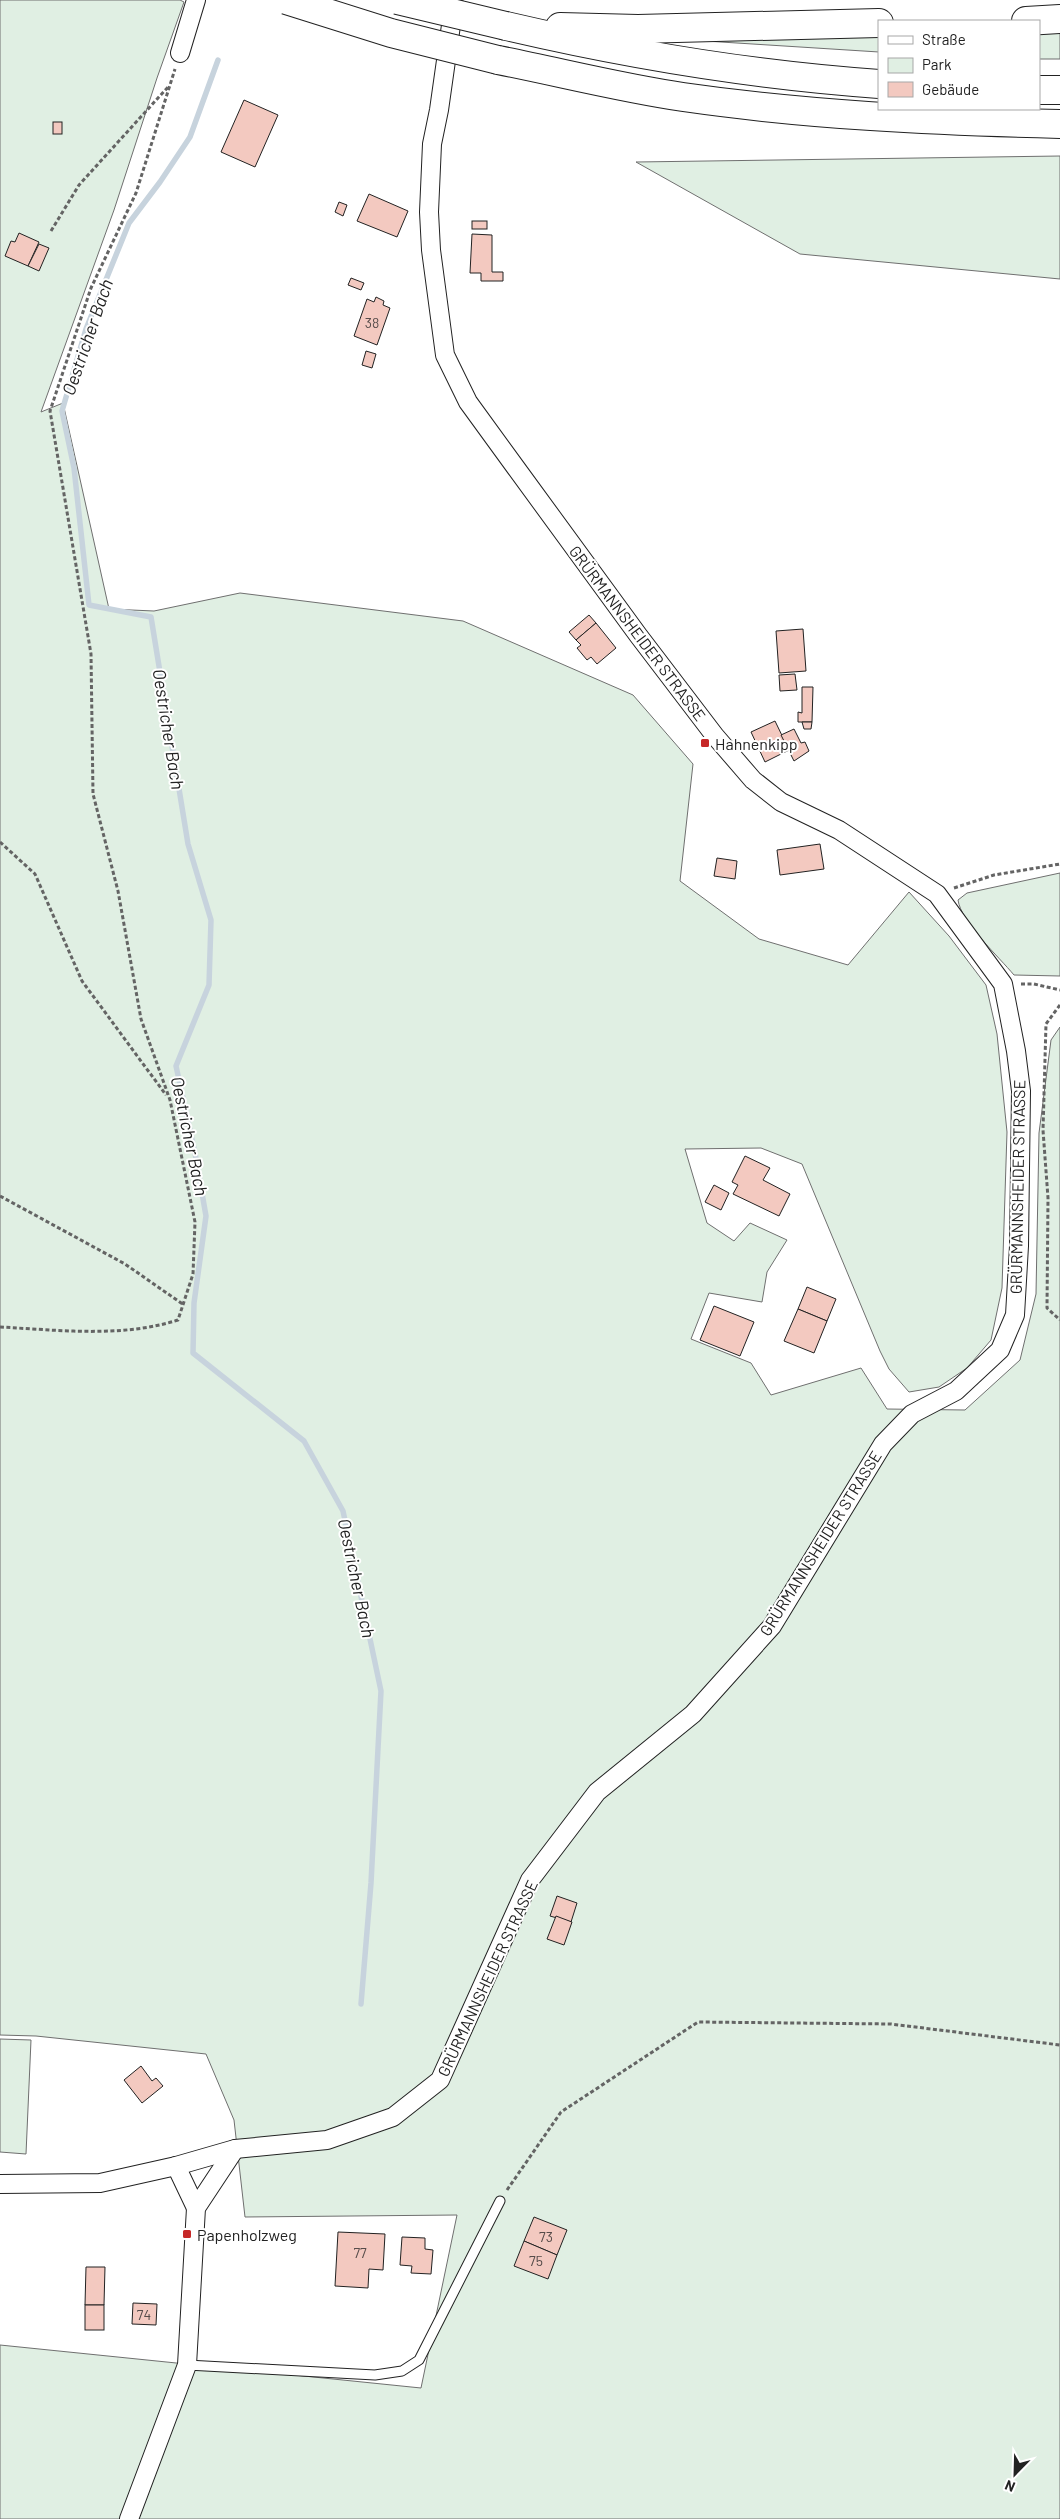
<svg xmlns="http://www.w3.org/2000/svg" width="1060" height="2519" viewBox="0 0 1060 2519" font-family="Barlow,sans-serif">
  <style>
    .green { fill: #e0efe3; stroke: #6f6f6f }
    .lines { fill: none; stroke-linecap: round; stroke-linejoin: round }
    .stream { stroke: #c7d3dd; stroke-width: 5.5 }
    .building { fill: #f3c9c0; stroke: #222 }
    .service-casing { stroke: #222; stroke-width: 11 }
    .minor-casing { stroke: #222; stroke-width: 20 }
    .motorway-casing { stroke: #222; stroke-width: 30 }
    .path { stroke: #646464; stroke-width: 3; stroke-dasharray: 4 2.5; stroke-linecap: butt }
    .service { stroke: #fff; stroke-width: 9 }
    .minor { stroke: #fff; stroke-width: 18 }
    .motorway { stroke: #fff; stroke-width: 28 }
    .motorway-bridge-casing { stroke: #222; stroke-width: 30; stroke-linecap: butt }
    .motorway-bridge { stroke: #fff; stroke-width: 28 }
    .poi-dot { fill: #c62828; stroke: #fff; stroke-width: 2 }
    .labels { text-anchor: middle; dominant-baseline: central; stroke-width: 4; stroke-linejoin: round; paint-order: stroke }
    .number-label { font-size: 14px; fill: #564c4a }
    .street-label { font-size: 16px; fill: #222; stroke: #fff }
    .poi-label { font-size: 16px; fill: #222; stroke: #fff; text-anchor: start }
    .water-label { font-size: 18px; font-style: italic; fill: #222; stroke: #fff }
  </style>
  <rect width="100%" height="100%" fill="#fff"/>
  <!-- green -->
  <g class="green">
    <polygon points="0,0 180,0 184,2 157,78 114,210 41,412 63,403 109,609 154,611 240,593 463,621 633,695 693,764 680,881 759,939 848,965 909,892 949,936 986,985 997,1034 1007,1132 1002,1288 991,1340 967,1368 939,1387 909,1392 889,1369 880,1351 802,1164 761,1148 685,1149 707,1223 734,1241 750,1223 787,1240 767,1272 762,1302 709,1293 691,1339 751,1363 771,1395 861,1368 887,1409 965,1410 1020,1360 1036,1294 1039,1133 1051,1040 1060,1027 1060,2519 0,2519 0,2345 421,2388 457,2215 245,2217 234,2120 206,2054 36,2036 0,2035"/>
    <polygon points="1060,27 1060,59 1039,59 1039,28"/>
    <polygon points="879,33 879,52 705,41 673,35"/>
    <polygon points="1060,156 1060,279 800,254 636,162"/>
    <path d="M1060,873V976L1014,975C999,957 961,922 958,900L967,893Z"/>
    <polygon points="0,2039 31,2040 26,2154 0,2152"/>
  </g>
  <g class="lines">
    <!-- stream -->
    <polyline class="stream" points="218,60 190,137 160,182 129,223 86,329 62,411 74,468 89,605 151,617 188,844 211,920 209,985 176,1066 195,1153 206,1216 194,1303 193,1353 304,1441 343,1511 381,1691 371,1883 361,2004"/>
  </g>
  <!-- building -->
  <g class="building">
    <polygon points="244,100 278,115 255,167 221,152"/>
    <rect x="53" y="122" width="9" height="12"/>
    <polygon points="369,194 408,211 397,237 357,221"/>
    <polygon points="339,202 347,205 343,216 335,212"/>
    <rect x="472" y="221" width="15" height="8"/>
    <polygon points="19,233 39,242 28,266 5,256 11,241 15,242"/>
    <polygon points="472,234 492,235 492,272 503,272 503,281 481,281 481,273 470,273"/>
    <polygon points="39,244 49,248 39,271 28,266"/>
    <polygon points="351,278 364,283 361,290 348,285"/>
    <polygon points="376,297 384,301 383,305 390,308 377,345 354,336 367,299 374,302"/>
    <polygon points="366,351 376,354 372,368 362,365"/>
    <polygon points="589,615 596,623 576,640 569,632"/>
    <polygon points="596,623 616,648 597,664 591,657 587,660 577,648 581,645 576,640"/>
    <polygon points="803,629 806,671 779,673 776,631"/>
    <polygon points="795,674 797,690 780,691 779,675"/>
    <polygon points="802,687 813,687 812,722 798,722 798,712 802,713"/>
    <polygon points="775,721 789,750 765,762 751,732"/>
    <polygon points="802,722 812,722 811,729 804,729"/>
    <polygon points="794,729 801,743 805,742 809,751 794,761 781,735"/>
    <polygon points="820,844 824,869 780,875 777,850"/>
    <polygon points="717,858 737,861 735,879 714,876"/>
    <polygon points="745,1156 770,1168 763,1180 790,1194 779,1216 733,1194 738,1185 732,1182"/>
    <polygon points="714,1185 729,1193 721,1210 705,1202"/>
    <polygon points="807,1287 836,1299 827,1321 798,1309"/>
    <polygon points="714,1306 754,1322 740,1356 700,1340"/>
    <polygon points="798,1309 827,1321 814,1353 784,1341"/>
    <polygon points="557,1896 577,1903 571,1922 550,1916"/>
    <polygon points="556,1916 572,1922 564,1945 547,1939"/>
    <polygon points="141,2066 152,2081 156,2078 163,2086 142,2103 124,2080"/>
    <polygon points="534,2217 567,2230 557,2255 524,2241"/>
    <polygon points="338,2232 385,2234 383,2270 369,2269 368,2288 335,2286"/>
    <polygon points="402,2237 425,2238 425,2249 433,2250 431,2274 411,2273 412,2266 400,2265"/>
    <polygon points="524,2241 557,2255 548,2279 514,2266"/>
    <polygon points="86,2267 105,2267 104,2305 85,2305"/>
    <polygon points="133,2303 157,2304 156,2325 132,2324"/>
    <rect x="85" y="2305" width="19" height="25"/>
  </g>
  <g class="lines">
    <!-- service casing -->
    <g class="service-casing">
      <polyline id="service" points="187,2365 375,2375 402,2371 419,2360 500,2201"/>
    </g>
    <!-- minor casing -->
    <g class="minor-casing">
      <g id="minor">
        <polyline points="180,53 196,0"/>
        <polyline points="176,2166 196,2208"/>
        <polyline points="0,2184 100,2183 176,2166 235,2149 327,2140 393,2117 440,2080 530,1880 597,1792 693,1714 772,1626 883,1444 912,1414 956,1391 1000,1350 1015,1315 1019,1246 1021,1091 1016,1051 1003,984 937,894 839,830 781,802 753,780 715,736 638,635 516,468 468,402 445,355 431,250 429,212 432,144 439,110 454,4"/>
        <polyline points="129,2519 187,2365 196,2208 235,2149"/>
      </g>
    </g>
    <!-- motorway casing -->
    <g class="motorway-casing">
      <g id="motorway">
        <polyline points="1026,21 1060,19"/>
        <path d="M506,26C630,55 752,75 879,84"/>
        <polyline points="560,27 638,29 879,23"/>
        <path d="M498,60C559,72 621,88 683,97C808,115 934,121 1060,124"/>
        <polyline points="1039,90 1060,90"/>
      </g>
    </g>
    <!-- path -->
    <g class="path">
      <polyline points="51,231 79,185 168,87"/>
      <polyline points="0,842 35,874 82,981 166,1095"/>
      <polyline points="954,888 994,875 1060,864"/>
      <polyline points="1021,984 1034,984 1060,990"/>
      <polyline points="1060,1005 1046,1024 1043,1130 1048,1198 1047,1308 1060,1320"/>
      <polyline points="0,1196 125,1264 184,1305"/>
      <path d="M0,1327C58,1330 122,1338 178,1320L193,1274L195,1222L170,1100L141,1019L118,891L93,794L91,654L50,411L91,288L136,193L175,69"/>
      <polyline points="507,2190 561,2112 698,2022 891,2024 1060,2045"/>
    </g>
    <!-- service -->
    <use href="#service" class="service"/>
    <!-- minor -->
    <use href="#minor" class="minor"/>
    <!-- motorway -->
    <use href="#motorway" class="motorway"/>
    <!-- motorway-bridge casing -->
    <g class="motorway-bridge-casing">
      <g id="motorway-bridge">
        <polyline points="286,0 391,33 498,60"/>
        <polyline points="397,0 506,26"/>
      </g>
    </g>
    <!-- motorway-bridge -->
    <use href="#motorway-bridge" class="motorway-bridge"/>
  </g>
  <!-- markers -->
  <g class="poi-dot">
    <rect x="700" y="738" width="10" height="10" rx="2.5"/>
    <rect x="182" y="2229" width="10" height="10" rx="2.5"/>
  </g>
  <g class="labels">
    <!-- number labels -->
    <g class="number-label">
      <text x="372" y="322">38</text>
      <text x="546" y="2236">73</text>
      <text x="360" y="2252">77</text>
      <text x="536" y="2260">75</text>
      <text x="144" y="2314">74</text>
    </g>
    <!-- street labels -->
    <g class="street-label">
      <text transform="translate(638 633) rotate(53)">GRÜRMANNSHEIDER STRASSE</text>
      <text transform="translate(1017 1187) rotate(-89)">GRÜRMANNSHEIDER STRASSE</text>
      <text transform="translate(820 1543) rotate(-58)">GRÜRMANNSHEIDER STRASSE</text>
      <text transform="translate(487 1978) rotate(-65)">GRÜRMANNSHEIDER STRASSE</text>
    </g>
    <!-- poi labels -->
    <g class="poi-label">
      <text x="715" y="743">Hahnenkipp</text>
      <text x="197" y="2234">Papenholzweg</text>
    </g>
    <!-- water labels -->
    <g class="water-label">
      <text transform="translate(87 337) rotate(-71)">Oestricher Bach</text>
      <text transform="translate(169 729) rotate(81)">Oestricher Bach</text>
      <text transform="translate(190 1136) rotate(78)">Oestricher Bach</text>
      <text transform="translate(357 1578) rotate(78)">Oestricher Bach</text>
    </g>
  </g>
  <!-- legend -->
  <rect x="878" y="20" width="162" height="90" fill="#ffffff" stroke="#a7a7a7"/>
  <rect x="888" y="36" width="25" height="8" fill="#ffffff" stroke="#a7a7a7"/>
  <text x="922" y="45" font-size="15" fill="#222222">Straße</text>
  <rect x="888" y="58" width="25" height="15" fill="#e0efe3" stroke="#a7a7a7"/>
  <text x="922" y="70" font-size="15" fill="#222222">Park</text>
  <rect x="888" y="82" width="25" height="15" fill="#f3c9c0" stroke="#a7a7a7"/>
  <text x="922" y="95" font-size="15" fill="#222222">Gebäude</text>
  <!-- north arrow -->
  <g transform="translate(1015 2474) rotate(203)" stroke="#ffffff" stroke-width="4" paint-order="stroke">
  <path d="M0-4L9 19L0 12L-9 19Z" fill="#222222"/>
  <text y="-8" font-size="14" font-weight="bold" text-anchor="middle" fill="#222222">N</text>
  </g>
</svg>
